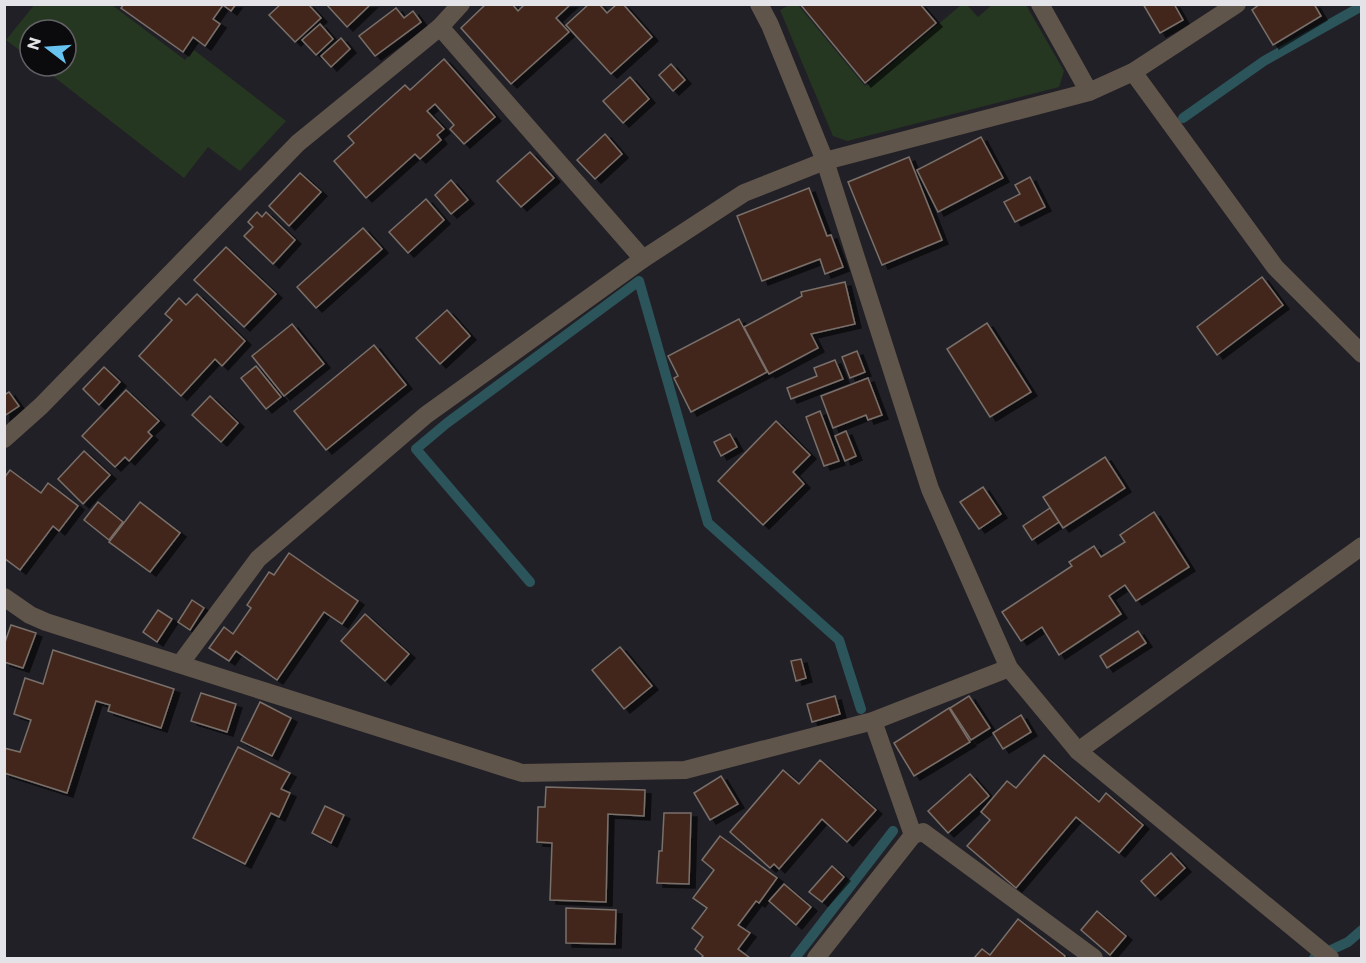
<svg xmlns="http://www.w3.org/2000/svg" width="1366" height="963" viewBox="0 0 1366 963" font-family="Commissioner,sans-serif">
  <style>
    .green { fill: #263721 }
    .lines { fill: none; stroke-linecap: round; stroke-linejoin: round }
    .stream { stroke: #2c555b; stroke-width: 10 }
    .building { fill: #43281b; stroke: #796f6b; stroke-width: 1.5; filter: url(#shadow) }
    .street { stroke: #60554b; stroke-width: 18 }
  </style>
  <defs>
    <filter id="shadow"><feDropShadow dx="6" dy="4" stdDeviation="0" flood-color="#0009"/></filter>
  </defs>
  <rect width="100%" height="100%" fill="#222027"/>
  <!-- green -->
  <g class="green">
    <polygon points="35,4 112,5 185,60 194,50 286,121 240,171 208,147 184,178 40,66 66,66 66,30 30,30 30,58 6,40"/>
    <polygon points="791,4 798,5 865,86 961,5 967,5 978,17 992,5 1026,5 1064,71 1059,87 847,141 833,136 780,10"/>
  </g>
  <g class="lines">
    <!-- stream -->
    <g class="stream">
      <polyline points="1183,118 1264,61 1362,6"/>
      <polyline points="530,582 416,449 447,423 639,281 708,523 839,640 861,709"/>
      <polyline points="795,958 893,831"/>
      <polyline points="1314,958 1348,942 1362,930"/>
    </g>
  </g>
  <!-- building -->
  <g class="building">
    <polygon points="124,4 236,4 231,11 223,5 213,19 220,24 205,46 193,37 183,52 121,8"/>
    <polygon points="308,4 321,18 295,42 269,15 281,4"/>
    <polygon points="326,4 371,4 347,27"/>
    <polygon points="486,4 512,4 518,11 525,4 571,4 556,18 569,32 511,84 461,28"/>
    <polygon points="589,4 599,4 607,13 617,4 623,4 652,37 611,74 566,25"/>
    <polygon points="800,4 920,4 936,23 865,83"/>
    <polygon points="1143,4 1174,4 1183,20 1160,33"/>
    <polygon points="1260,4 1314,4 1321,16 1273,45 1252,10"/>
    <polygon points="396,8 404,18 413,11 421,22 375,56 359,36"/>
    <polygon points="320,24 333,39 316,55 302,40"/>
    <polygon points="341,38 350,49 331,67 321,56"/>
    <polygon points="444,59 495,117 464,144 450,129 454,125 435,104 427,111 444,129 437,135 441,140 420,159 415,154 366,198 334,161 354,143 348,136 405,85 410,90"/>
    <polygon points="671,64 685,80 673,91 659,75"/>
    <polygon points="630,77 649,99 623,123 603,101"/>
    <polygon points="605,134 622,154 595,179 577,160"/>
    <polygon points="981,137 1003,178 938,212 917,170"/>
    <polygon points="530,152 554,178 521,207 497,181"/>
    <polygon points="909,157 942,240 882,265 848,182"/>
    <polygon points="300,173 321,192 289,226 269,206"/>
    <polygon points="1030,177 1045,207 1015,222 1004,202 1020,194 1015,185"/>
    <polygon points="451,180 468,200 451,214 435,195"/>
    <polygon points="809,188 827,236 831,235 843,267 825,274 820,259 762,281 737,216"/>
    <polygon points="426,199 444,220 408,253 389,232"/>
    <polygon points="257,212 262,217 266,212 295,240 273,264 244,236 253,227 248,222"/>
    <polygon points="363,228 382,249 316,308 297,287"/>
    <polygon points="226,247 276,294 244,327 194,280"/>
    <polygon points="1262,277 1283,305 1217,355 1197,327"/>
    <polygon points="845,282 855,324 811,334 818,348 769,374 744,327 802,296 801,292"/>
    <polygon points="197,294 245,341 222,366 215,359 181,396 139,356 172,320 165,314 179,298 186,305"/>
    <polygon points="447,310 470,336 440,364 416,338"/>
    <polygon points="739,319 767,372 691,412 674,378 678,376 668,356"/>
    <polygon points="987,323 1031,392 990,417 947,349"/>
    <polygon points="292,324 324,364 284,396 252,356"/>
    <polygon points="374,345 406,385 326,450 294,411"/>
    <polygon points="857,351 865,372 850,378 842,357"/>
    <polygon points="835,360 843,379 791,399 787,388 817,376 814,368"/>
    <polygon points="256,366 281,397 266,409 241,378"/>
    <polygon points="104,367 120,382 99,405 83,389"/>
    <polygon points="868,378 882,415 868,420 866,415 833,428 821,396"/>
    <polygon points="126,390 159,421 148,432 152,436 129,461 125,457 115,467 82,436"/>
    <polygon points="9,392 19,406 4,416 4,395"/>
    <polygon points="210,396 238,423 221,442 192,415"/>
    <polygon points="820,411 839,461 824,466 806,417"/>
    <polygon points="776,421 810,455 793,472 804,484 763,525 718,481"/>
    <polygon points="846,431 856,456 845,461 835,436"/>
    <polygon points="730,434 737,447 721,456 714,442"/>
    <polygon points="84,451 110,475 83,504 58,479"/>
    <polygon points="1105,457 1125,488 1063,528 1043,497"/>
    <polygon points="10,470 41,493 48,483 78,506 59,531 53,526 20,570 4,558 4,478"/>
    <polygon points="983,487 1001,514 979,529 960,502"/>
    <polygon points="98,502 123,522 109,540 84,520"/>
    <polygon points="140,502 180,533 150,572 109,542"/>
    <polygon points="1050,508 1059,522 1032,540 1023,526"/>
    <polygon points="1154,512 1189,567 1136,601 1125,585 1109,596 1121,614 1059,655 1042,627 1021,641 1002,612 1072,566 1069,562 1094,546 1101,557 1125,542 1120,535"/>
    <polygon points="289,553 358,601 342,624 324,612 277,680 236,651 229,661 209,648 224,627 233,634 251,608 247,605 269,572 274,575"/>
    <polygon points="192,600 204,608 190,630 178,622"/>
    <polygon points="158,610 172,619 157,642 143,632"/>
    <polygon points="365,614 409,654 385,681 341,641"/>
    <polygon points="11,625 36,633 23,668 4,662 4,645"/>
    <polygon points="1138,631 1146,643 1107,668 1100,656"/>
    <polygon points="620,647 652,686 624,709 592,670"/>
    <polygon points="53,650 174,689 161,728 108,711 110,705 96,701 67,793 4,773 4,748 20,752 31,720 14,714 25,678 43,684"/>
    <polygon points="801,659 806,678 796,681 791,661"/>
    <polygon points="201,693 236,704 227,732 191,721"/>
    <polygon points="835,696 840,714 812,722 807,704"/>
    <polygon points="969,696 990,728 971,740 950,708"/>
    <polygon points="260,702 291,718 272,756 241,741"/>
    <polygon points="949,708 970,742 914,776 894,743"/>
    <polygon points="1021,715 1031,732 1003,749 993,733"/>
    <polygon points="238,747 290,773 281,789 290,793 279,817 271,813 245,864 193,838"/>
    <polygon points="1044,755 1099,802 1106,793 1143,825 1119,853 1076,817 1016,888 967,846 990,820 981,812 1007,781 1016,788"/>
    <polygon points="820,760 876,810 847,842 822,819 779,869 774,864 770,868 730,832 783,770 799,784"/>
    <polygon points="970,774 989,796 948,833 928,811"/>
    <polygon points="721,776 738,804 710,820 694,793"/>
    <polygon points="546,787 645,790 644,816 608,814 606,902 550,900 552,843 537,842 538,807 545,807"/>
    <polygon points="325,806 344,815 331,843 312,833"/>
    <polygon points="664,813 691,813 689,884 657,883 659,851 662,851"/>
    <polygon points="720,836 777,878 759,903 756,901 738,925 750,933 738,949 750,958 701,958 703,956 695,949 703,937 692,928 707,908 693,898 714,870 702,860"/>
    <polygon points="1171,853 1185,868 1155,896 1141,881"/>
    <polygon points="832,866 844,877 822,902 809,892"/>
    <polygon points="784,884 811,907 796,925 769,901"/>
    <polygon points="566,908 616,910 615,944 566,943"/>
    <polygon points="1097,911 1126,936 1110,955 1081,930"/>
    <polygon points="1018,919 1065,956 1064,958 974,958 982,949 990,955"/>
  </g>
  <g class="lines">
    <!-- street -->
    <g class="street">
      <polyline points="759,4 770,25 825,161 930,489 1009,668 1078,751 1330,958"/>
      <polyline points="1040,4 1089,92"/>
      <polyline points="440,27 643,259"/>
      <polyline points="1133,72 1275,267 1362,354"/>
      <polyline points="4,439 41,406 298,143 440,27 461,4"/>
      <polyline points="4,597 30,615 46,622 522,773 685,770 873,721 1009,668"/>
      <polyline points="180,664 258,559 426,415 643,259 744,193 825,161 1089,92 1133,72 1237,4"/>
      <polyline points="873,721 913,835"/>
      <polyline points="1078,751 1362,546"/>
      <polyline points="816,958 913,835 923,832 1094,958"/>
    </g>
  </g>
  <!-- border -->
  <rect width="1366" height="963" fill="none" stroke="#e4e3e8" stroke-width="12"/>
  <!-- north arrow -->
  <g transform="translate(48 48) rotate(287)"><circle r="28" fill="#0b0a0d" stroke="#626165" stroke-width="1.5"/>
  <path d="M0-4.5L10 22L0 15L-10 22Z" fill="#67c4f0"/>
  <text y="-9" font-size="16" font-weight="bold" text-anchor="middle" fill="#e4e3e8">N</text>
  </g>
</svg>
